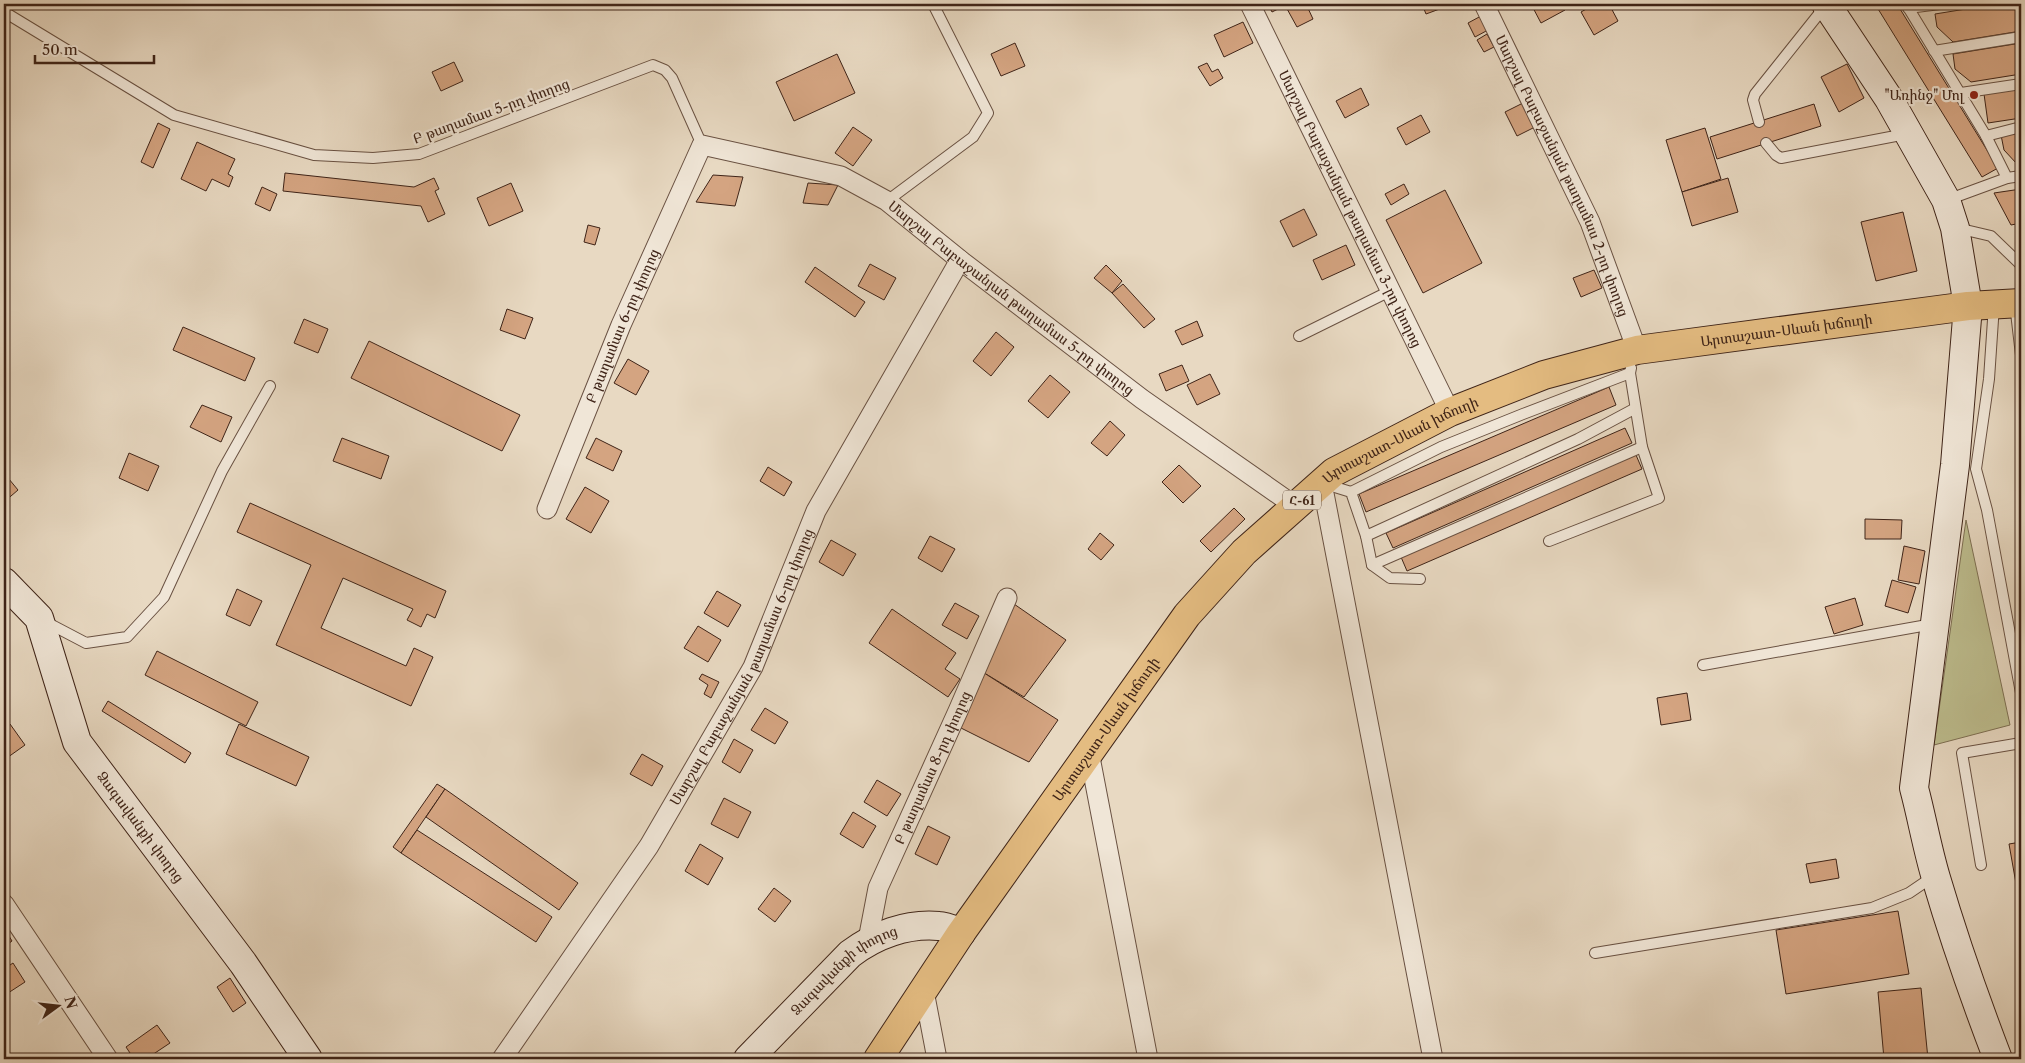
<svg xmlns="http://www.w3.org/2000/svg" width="2025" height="1063" viewBox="0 0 2025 1063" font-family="'Libre Caslon Text','Noto Serif Armenian',serif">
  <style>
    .green { fill: #bdbd8e; stroke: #7e7053 }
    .building { fill: #d4a481; stroke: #3f2418 }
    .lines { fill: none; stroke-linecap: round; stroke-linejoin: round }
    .lane-casing { stroke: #695142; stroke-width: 12 }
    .street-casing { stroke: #695142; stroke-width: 21 }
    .secondary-casing { stroke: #3f2418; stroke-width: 30 }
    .primary-casing { stroke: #3f2418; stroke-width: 30 }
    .lane { stroke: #f0e6d7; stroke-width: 10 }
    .street { stroke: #f0e6d7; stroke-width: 19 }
    .secondary { stroke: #f0e6d7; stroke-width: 28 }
    .primary { stroke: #e4bc81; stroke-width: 28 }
    .poi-dot { fill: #8f2418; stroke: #f0e6d7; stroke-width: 2 }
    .labels { text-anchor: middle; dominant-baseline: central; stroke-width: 4.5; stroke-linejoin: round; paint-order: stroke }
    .shield { fill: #f0e6d7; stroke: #745e51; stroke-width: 1 }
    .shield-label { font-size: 12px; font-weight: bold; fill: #3f2418 }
    .poi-label { font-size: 14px; fill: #3f2418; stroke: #f0e6d7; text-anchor: end }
    .street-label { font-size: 14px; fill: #3f2418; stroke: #f0e6d7 }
  </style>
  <rect width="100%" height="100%" fill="#e8d9c2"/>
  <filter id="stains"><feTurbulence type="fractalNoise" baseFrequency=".004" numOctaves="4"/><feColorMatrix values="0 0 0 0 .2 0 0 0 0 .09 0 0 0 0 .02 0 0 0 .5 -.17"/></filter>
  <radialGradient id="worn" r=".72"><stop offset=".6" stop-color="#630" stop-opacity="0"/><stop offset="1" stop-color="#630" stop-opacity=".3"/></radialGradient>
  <!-- green -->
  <polygon class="green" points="1966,520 2010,725 1934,745"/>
  <!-- building -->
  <g class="building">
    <polygon points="1268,4 1283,4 1284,6 1272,12"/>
    <polygon points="1292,4 1306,4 1313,19 1297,27 1286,7"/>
    <polygon points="1422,4 1444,4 1445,7 1426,14"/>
    <polygon points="1531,4 1561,4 1565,10 1541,23"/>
    <polygon points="1595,4 1609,4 1618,21 1594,35 1581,12"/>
    <polygon points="1875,4 1897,4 1998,168 1982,177"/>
    <polygon points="1997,4 2021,4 2021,31 1953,42 1937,27 1935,14"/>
    <polygon points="1481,16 1488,30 1475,37 1468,23"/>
    <polygon points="1243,22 1253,43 1224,57 1214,35"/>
    <polygon points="1487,34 1494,47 1484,52 1477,40"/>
    <polygon points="1015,43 1025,66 1001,76 991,54"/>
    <polygon points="2021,43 2021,74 1971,82 1955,69 1953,54"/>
    <polygon points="837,54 855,93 794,121 776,82"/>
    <polygon points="454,62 463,81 441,91 432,72"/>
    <polygon points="1207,63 1212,72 1218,69 1223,78 1210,86 1198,67"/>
    <polygon points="1847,64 1864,98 1839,112 1821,77"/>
    <polygon points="1361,88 1369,105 1345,118 1336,101"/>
    <polygon points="2021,88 2021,118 1988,123 1984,94"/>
    <polygon points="1523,103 1535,127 1517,136 1505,112"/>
    <polygon points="1814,104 1821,126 1717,159 1710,137"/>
    <polygon points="1421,115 1430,132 1406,145 1397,128"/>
    <polygon points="158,123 170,129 153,168 141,162"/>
    <polygon points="853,127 872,140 853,166 835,153"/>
    <polygon points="1705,128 1721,179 1682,192 1666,140"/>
    <polygon points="2021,132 2021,163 2017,164 2004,150 2001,135"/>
    <polygon points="197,142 235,159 228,174 233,177 229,187 212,179 206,191 181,179"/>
    <polygon points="285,173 414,187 434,178 439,189 435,191 445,214 428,222 421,206 283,191"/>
    <polygon points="713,175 743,177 735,206 696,202"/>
    <polygon points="1728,178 1738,212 1692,226 1682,192"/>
    <polygon points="511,183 523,211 489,226 477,198"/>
    <polygon points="808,183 838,185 828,205 803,203"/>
    <polygon points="1404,184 1409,194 1391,205 1385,194"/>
    <polygon points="262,187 277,194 270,211 255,204"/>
    <polygon points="2021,189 2021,223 2011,225 1994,193"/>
    <polygon points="1445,190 1482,263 1423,293 1386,220"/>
    <polygon points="1304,209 1317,235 1293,247 1280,221"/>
    <polygon points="1903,212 1917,271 1876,281 1861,222"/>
    <polygon points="588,225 600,228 595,245 584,242"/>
    <polygon points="1346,245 1355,265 1322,280 1313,260"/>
    <polygon points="870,264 896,278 884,300 858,286"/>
    <polygon points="1106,265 1122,281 1112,293 1094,278"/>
    <polygon points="815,267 865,302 855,317 805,282"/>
    <polygon points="1594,270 1602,288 1581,297 1573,278"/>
    <polygon points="1123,284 1155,319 1144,328 1112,293"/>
    <polygon points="507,309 533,318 525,339 500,330"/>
    <polygon points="304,319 328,329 318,353 294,343"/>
    <polygon points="1197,321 1203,336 1182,345 1175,331"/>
    <polygon points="183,327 255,358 245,381 173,350"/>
    <polygon points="996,332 1014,347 991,376 973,361"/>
    <polygon points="369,341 520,415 502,451 351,378"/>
    <polygon points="628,359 649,371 636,395 614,383"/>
    <polygon points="1182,365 1189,381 1166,391 1159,374"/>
    <polygon points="1210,374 1220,394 1197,405 1187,385"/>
    <polygon points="1050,375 1070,392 1048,418 1028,401"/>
    <polygon points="1609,387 1616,405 1366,512 1359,494"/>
    <polygon points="202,405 232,417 221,442 190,427"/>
    <polygon points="1110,421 1125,435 1107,456 1091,443"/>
    <polygon points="1625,428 1632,443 1393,548 1386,533"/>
    <polygon points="342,438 389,456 381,479 333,461"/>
    <polygon points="596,438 622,451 613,471 586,458"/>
    <polygon points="129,453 159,466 148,491 119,478"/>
    <polygon points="1636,455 1642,469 1407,571 1401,557"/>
    <polygon points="1179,465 1201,486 1183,503 1162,482"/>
    <polygon points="768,467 792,482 784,496 760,481"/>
    <polygon points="4,473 18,490 4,502"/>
    <polygon points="585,487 609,501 591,533 566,519"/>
    <polygon points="250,503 446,591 435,618 427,614 421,627 407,620 413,609 343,578 321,628 406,666 414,648 433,657 411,706 276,645 311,565 237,532"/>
    <polygon points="1234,508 1245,519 1211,552 1200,541"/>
    <polygon points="1865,519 1902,520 1901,539 1865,539"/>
    <polygon points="1100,533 1114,545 1101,560 1088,549"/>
    <polygon points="930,536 955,549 942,572 918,558"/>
    <polygon points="831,540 856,554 843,576 819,562"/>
    <polygon points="1904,546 1925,551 1919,584 1898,580"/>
    <polygon points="1892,580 1916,587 1908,613 1885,606"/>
    <polygon points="237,589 262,601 250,626 226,615"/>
    <polygon points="717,591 741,605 728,627 704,613"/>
    <polygon points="1855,598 1863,625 1834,634 1825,607"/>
    <polygon points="955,603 979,616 967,639 942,625"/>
    <polygon points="1014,604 1066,640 1024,697 981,671"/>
    <polygon points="892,609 956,653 945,669 960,679 948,697 869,643"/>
    <polygon points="698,626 721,640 708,662 684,648"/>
    <polygon points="157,651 258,702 246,726 145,675"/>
    <polygon points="981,671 1058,720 1029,762 957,726"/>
    <polygon points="702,674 719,682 711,698 704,694 708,685 699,679"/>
    <polygon points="1687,693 1691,720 1661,725 1657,698"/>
    <polygon points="108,701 191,753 185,763 102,711"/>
    <polygon points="765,708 788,722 775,744 751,730"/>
    <polygon points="10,724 25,745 4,760 4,729"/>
    <polygon points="239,724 309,757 296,786 226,754"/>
    <polygon points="734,739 753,750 740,773 722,762"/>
    <polygon points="642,754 663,766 652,786 630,774"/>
    <polygon points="877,780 901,794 887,816 864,802"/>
    <polygon points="437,784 445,789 401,853 393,847"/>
    <polygon points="445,789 578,883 559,910 426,817"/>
    <polygon points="724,798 751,812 738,838 711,824"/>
    <polygon points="853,812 876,826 863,848 840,834"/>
    <polygon points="928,826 950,837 937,865 915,854"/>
    <polygon points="417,830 552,917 536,942 401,853"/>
    <polygon points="2021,842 2021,912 2009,844"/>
    <polygon points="700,844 723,858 708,885 685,871"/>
    <polygon points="1836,859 1839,878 1810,883 1806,864"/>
    <polygon points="774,888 791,901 775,922 758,909"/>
    <polygon points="1898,911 1909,974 1786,994 1776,930"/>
    <polygon points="4,928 12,941 4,947"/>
    <polygon points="13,963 25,982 5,995 4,993 4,969"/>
    <polygon points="230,978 246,1003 233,1012 217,987"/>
    <polygon points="1921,988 1928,1059 1884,1059 1878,992"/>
    <polygon points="157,1025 170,1043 146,1059 134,1059 126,1047"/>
  </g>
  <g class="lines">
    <!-- lane casing -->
    <g class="lane-casing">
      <g id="lane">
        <polyline points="1906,4 1986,136 2007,178 2021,176"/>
        <polyline points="1908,8 1940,4"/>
        <polyline points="4,10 6,13 174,115 314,155 373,158 419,154 653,65 665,70 672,78 702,145"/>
        <polyline points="1934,51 2021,37"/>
        <polyline points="1961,93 2021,84"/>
        <polyline points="1759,122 1753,100 1755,94 1826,5"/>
        <polyline points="1986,136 2021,127"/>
        <polyline points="1766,143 1776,155 1781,158 1906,134"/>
        <polyline points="1947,200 2007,178"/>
        <polyline points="887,201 973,137 988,113 933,4"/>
        <polyline points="1957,228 1991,236 2021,265"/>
        <polyline points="2015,304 2021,355"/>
        <polyline points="1994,305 1989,379 1976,469 1987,510 2021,693"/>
        <polyline points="1299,336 1390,291"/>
        <polyline points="1325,484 1351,492 1366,536 1372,565 1390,578 1420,579"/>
        <polyline points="1351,492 1441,447 1523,414 1630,373"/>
        <polyline points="1366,536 1578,439 1634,409"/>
        <polyline points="1549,541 1659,498 1642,447 1630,373 1631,368"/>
        <polyline points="1372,565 1642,447"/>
        <polyline points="46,622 86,643 127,637 164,597 222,471 270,386"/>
        <polyline points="1703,665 1933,624"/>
        <polyline points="1981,865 1962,753 2021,743"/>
        <polyline points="1595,953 1872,908 1909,893 1934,876"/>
      </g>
    </g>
    <!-- street casing -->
    <g class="street-casing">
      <g id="street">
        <path id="s1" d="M1250,4L1450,412"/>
        <path id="s2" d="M1484,4L1590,222L1637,350"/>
        <polyline points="1322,483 1433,1059"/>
        <path id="s3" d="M547,509L621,325L702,145L841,176L887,201L960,260L1142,399L1295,506"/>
        <polyline points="1089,752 1148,1059"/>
        <polyline points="4,904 108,1059"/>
        <path id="s4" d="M868,940L878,888L958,711L1007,598"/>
        <polyline points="924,991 937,1059"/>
        <path id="s5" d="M502,1059L649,846L753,667L816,511L960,260"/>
      </g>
    </g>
    <!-- secondary casing -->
    <g class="secondary-casing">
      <g id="secondary">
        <path d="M1826,4L1889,99L1946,200L1955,228L1968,306L1955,465L1914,788C1922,818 1927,848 1936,878C1954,939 1975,999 1998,1059"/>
        <path id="s6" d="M4,582L39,618L77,742L243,963L308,1059"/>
        <path id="s7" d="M748,1059L850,954C875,935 907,923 939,926C946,926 954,930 961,933"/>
      </g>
    </g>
    <!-- primary casing -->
    <g class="primary-casing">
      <g id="primary">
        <path id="s8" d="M878,1059L961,933L1187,615L1244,552L1334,472L1450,412L1544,375L1637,350L1968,306L2021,303"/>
      </g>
    </g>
    <!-- lane -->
    <use href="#lane" class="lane"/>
    <!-- street -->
    <use href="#street" class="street"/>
    <!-- secondary -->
    <use href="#secondary" class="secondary"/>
    <!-- primary -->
    <use href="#primary" class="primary"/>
  </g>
  <!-- markers -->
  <circle class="poi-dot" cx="1974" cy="95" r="5"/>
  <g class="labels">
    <!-- shield labels -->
    <rect class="shield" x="1283" y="490.5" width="38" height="19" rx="4"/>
    <g class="shield-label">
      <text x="1302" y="500">Հ-61</text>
    </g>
    <!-- poi labels -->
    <g class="poi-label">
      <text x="1964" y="95">"Առինջ" Մոլ</text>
    </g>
    <!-- street labels -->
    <g class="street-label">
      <text transform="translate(491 111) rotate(-20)">Բ թաղամաս 5-րդ փողոց</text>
      <text stroke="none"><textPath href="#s2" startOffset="189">Մարշալ Բաբաջանյան թաղամաս 2-րդ փողոց</textPath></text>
      <text stroke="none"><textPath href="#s1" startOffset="228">Մարշալ Բաբաջանյան թաղամաս 3-րդ փողոց</textPath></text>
      <text stroke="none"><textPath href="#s3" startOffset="748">Մարշալ Բաբաջանյան թաղամաս 5-րդ փողոց</textPath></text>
      <text stroke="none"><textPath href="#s3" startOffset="198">Բ թաղամաս 6-րդ փողոց</textPath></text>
      <text stroke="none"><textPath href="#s8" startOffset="1225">Արտաշատ-Սևան խճուղի</textPath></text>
      <text stroke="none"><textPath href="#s8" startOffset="820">Արտաշատ-Սևան խճուղի</textPath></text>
      <text stroke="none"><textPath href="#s5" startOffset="461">Մարշալ Բաբաջանյան թաղամաս 6-րդ փողոց</textPath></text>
      <text stroke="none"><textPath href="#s8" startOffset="401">Արտաշատ-Սևան խճուղի</textPath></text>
      <text stroke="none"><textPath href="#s4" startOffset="185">Բ թաղամաս 8-րդ փողոց</textPath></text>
      <text stroke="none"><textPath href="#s6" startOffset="286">Ձագավանքի փողոց</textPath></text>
      <text stroke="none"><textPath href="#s7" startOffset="132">Ձագավանքի փողոց</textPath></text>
    </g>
  </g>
  <!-- margin -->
  <rect width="2025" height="1063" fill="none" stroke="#e8d9c2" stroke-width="20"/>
  <rect x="5" y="5" width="2015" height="1053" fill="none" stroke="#3f2418" stroke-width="2.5"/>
  <rect x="10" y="10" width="2005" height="1043" fill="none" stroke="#3f2418"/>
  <!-- north arrow -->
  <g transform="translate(58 1006) rotate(75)" stroke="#f0e6d7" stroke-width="4" paint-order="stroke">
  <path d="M0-4L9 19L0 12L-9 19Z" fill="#3f2418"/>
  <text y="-8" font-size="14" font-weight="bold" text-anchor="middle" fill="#3f2418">N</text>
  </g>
  <!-- scale -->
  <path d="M35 55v8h119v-8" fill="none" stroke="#3f2418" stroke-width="2.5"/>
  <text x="42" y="55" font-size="15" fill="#3f2418" stroke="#f0e6d7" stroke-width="4" paint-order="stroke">50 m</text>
  <rect width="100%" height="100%" filter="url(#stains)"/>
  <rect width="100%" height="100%" fill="url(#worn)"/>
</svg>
